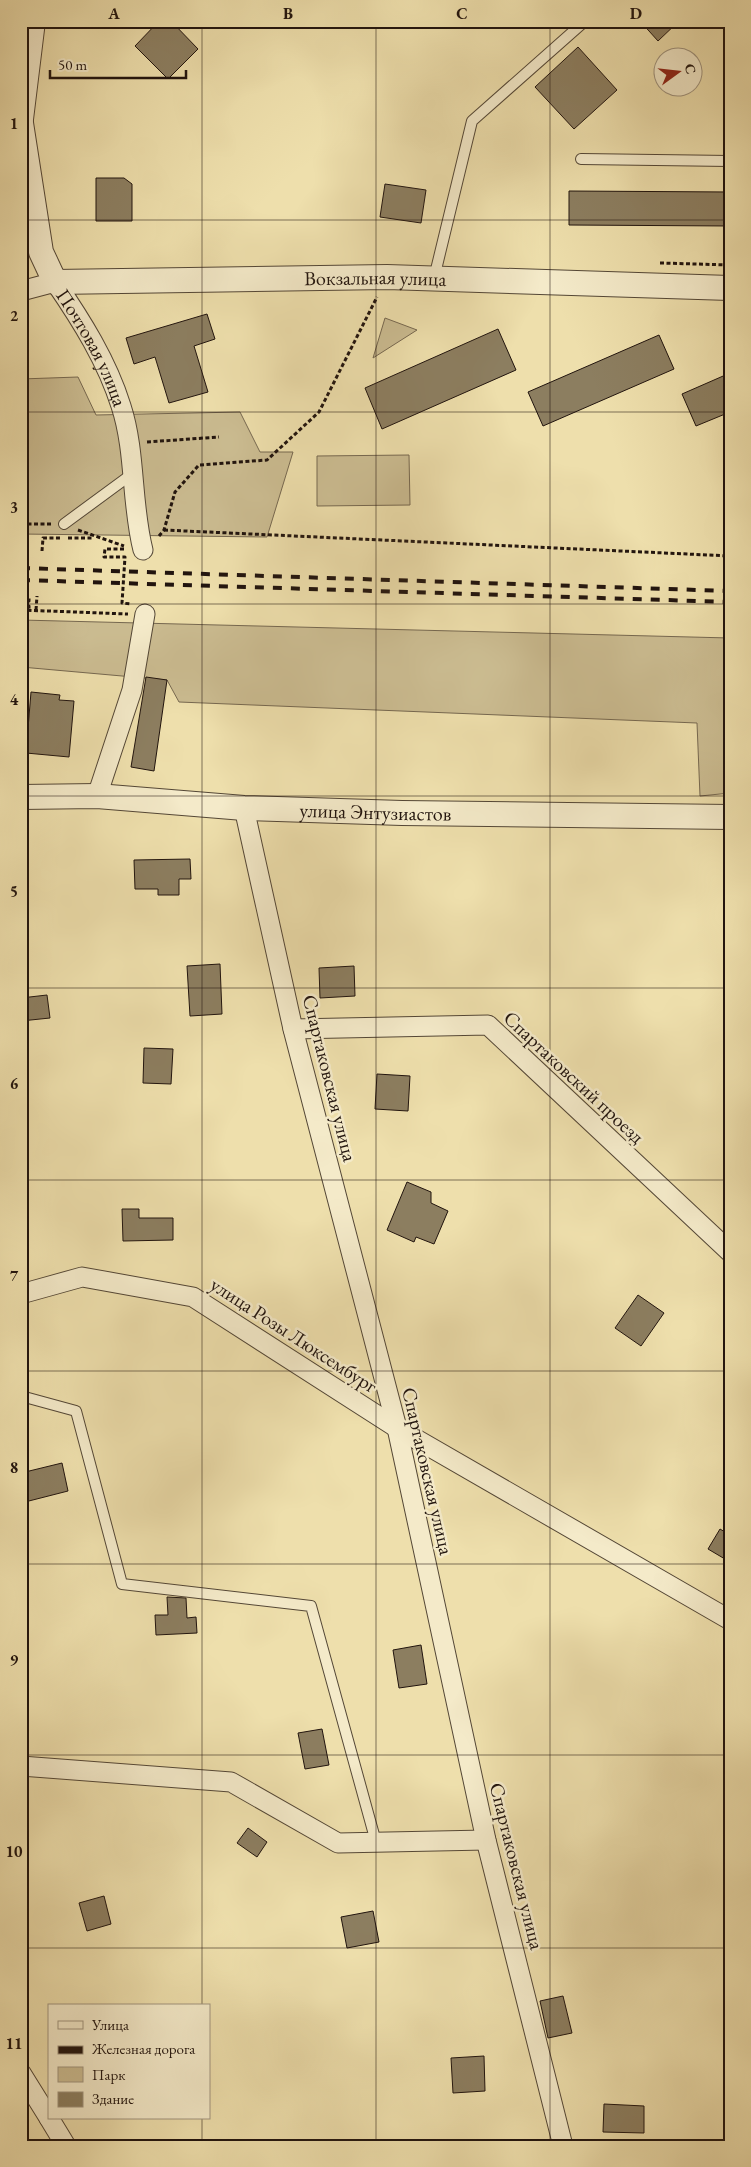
<svg xmlns="http://www.w3.org/2000/svg" width="751" height="2167" viewBox="0 0 751 2167" font-family="'EB Garamond',serif">
  <style>
    .green { fill: #cbbc91; stroke: #766850 }
    .building { fill: #8c7e60; stroke: #21140e }
    .lines { fill: none; stroke-linecap: round; stroke-linejoin: round }
    .service-casing { stroke: #544736; stroke-width: 12 }
    .minor-casing { stroke: #544736; stroke-width: 21 }
    .tertiary-casing { stroke: #544736; stroke-width: 26 }
    .path { stroke: #21140e; stroke-width: 3; stroke-dasharray: 4 2.5; stroke-linecap: butt }
    .service { stroke: #f4eac9; stroke-width: 10 }
    .minor { stroke: #f4eac9; stroke-width: 19 }
    .tertiary { stroke: #f4eac9; stroke-width: 24 }
    .rail { stroke: #21140e; stroke-width: 4; stroke-dasharray: 9 9; stroke-linecap: butt }
    .grid { fill: none; stroke: #21140e; stroke-width: 1; stroke-opacity: 0.55 }
    .labels { text-anchor: middle; dominant-baseline: central; stroke-width: 5; stroke-linejoin: round; paint-order: stroke }
    .street-label { font-size: 20px; fill: #21140e; stroke: #f4eac9 }
    .neatline { fill: none; stroke: #21140e; stroke-width: 2 }
    .grid-label { font-size: 16px; text-anchor: middle; font-weight: bold; fill: #21140e }
  </style>
  <rect width="100%" height="100%" fill="#eedfac"/>
  <filter id="stains"><feTurbulence type="fractalNoise" baseFrequency=".004" numOctaves="4"/><feColorMatrix values="0 0 0 0 .2 0 0 0 0 .09 0 0 0 0 .02 0 0 0 .5 -.17"/></filter>
  <radialGradient id="worn" r=".72"><stop offset=".6" stop-color="#630" stop-opacity="0"/><stop offset="1" stop-color="#630" stop-opacity=".3"/></radialGradient>
  <!-- green -->
  <g class="green">
    <polygon points="385,318 417,330 373,358"/>
    <polygon points="78,377 96,415 240,412 260,452 293,452 267,537 21,534 21,379"/>
    <polygon points="409,455 410,505 317,506 317,456"/>
    <polygon points="21,620 730,638 730,793 700,796 697,723 179,702 167,680 21,667"/>
  </g>
  <!-- building -->
  <g class="building">
    <polygon points="159,21 171,21 198,49 168,79 135,46"/>
    <polygon points="640,21 679,21 658,41"/>
    <polygon points="578,47 617,90 574,129 535,87"/>
    <polygon points="96,178 124,178 132,184 132,221 96,221"/>
    <polygon points="385,184 426,190 421,223 380,217"/>
    <polygon points="569,191 730,192 730,226 569,225"/>
    <polygon points="207,314 215,339 194,346 208,392 169,403 155,357 134,364 126,338"/>
    <polygon points="498,329 516,370 382,429 365,388"/>
    <polygon points="659,335 674,369 543,426 528,392"/>
    <polygon points="730,373 730,412 696,426 682,394"/>
    <polygon points="146,677 167,680 154,771 131,767"/>
    <polygon points="31,692 60,695 59,700 74,701 69,757 26,753"/>
    <polygon points="190,859 191,879 179,879 179,895 158,895 158,889 135,889 134,860"/>
    <polygon points="220,964 222,1014 190,1016 187,966"/>
    <polygon points="354,966 355,996 320,998 319,968"/>
    <polygon points="47,995 50,1018 21,1021 21,998"/>
    <polygon points="144,1048 173,1049 171,1084 143,1083"/>
    <polygon points="377,1074 410,1076 408,1111 375,1109"/>
    <polygon points="407,1182 431,1192 431,1203 448,1211 434,1244 416,1237 414,1242 387,1230"/>
    <polygon points="122,1209 139,1209 139,1218 173,1218 173,1240 123,1241"/>
    <polygon points="638,1295 664,1313 641,1346 615,1328"/>
    <polygon points="62,1463 68,1491 21,1503 21,1473"/>
    <polygon points="720,1529 730,1535 730,1562 708,1549"/>
    <polygon points="167,1597 186,1598 187,1618 196,1617 197,1633 156,1635 155,1615 168,1615"/>
    <polygon points="421,1645 427,1684 399,1688 393,1650"/>
    <polygon points="322,1729 329,1765 305,1769 298,1733"/>
    <polygon points="248,1828 267,1842 257,1857 237,1843"/>
    <polygon points="104,1896 111,1924 87,1931 79,1903"/>
    <polygon points="373,1911 379,1942 347,1948 341,1917"/>
    <polygon points="563,1996 572,2033 548,2038 540,2001"/>
    <polygon points="484,2056 485,2091 453,2093 451,2058"/>
    <polygon points="604,2104 644,2106 644,2133 603,2132"/>
  </g>
  <g class="lines">
    <!-- service casing -->
    <g class="service-casing">
      <g id="service">
        <polyline points="581,159 730,161"/>
        <polyline points="434,278 472,121 585,21"/>
        <polyline points="64,524 132,474"/>
        <polyline points="21,1396 76,1411 122,1584 311,1606 376,1842"/>
      </g>
    </g>
    <!-- minor casing -->
    <g class="minor-casing">
      <g id="minor">
        <path id="s1" d="M21,291L55,282C81,320 107,361 121,406C136,452 131,503 143,550"/>
        <polyline points="97,796 132,690 145,614"/>
        <polyline points="244,808 293,1029 397,1428 486,1840 563,2146"/>
        <polyline points="293,1029 488,1025 730,1252"/>
        <polyline points="21,1294 82,1277 193,1297 397,1428 730,1620"/>
        <polyline points="21,1766 231,1782 338,1843 486,1840"/>
        <polyline points="21,2073 49,2118"/>
        <polyline points="49,2118 66,2146"/>
      </g>
    </g>
    <!-- tertiary casing -->
    <g class="tertiary-casing">
      <g id="tertiary">
        <polyline points="21,119 33,21"/>
        <path id="s2" d="M21,123L41,252L55,282L387,277L730,288"/>
        <path id="s3" d="M21,797L97,796L244,808L402,813L730,817"/>
      </g>
    </g>
    <!-- path -->
    <g class="path">
      <polyline points="660,263 730,265"/>
      <polyline points="147,442 219,437"/>
      <polyline points="21,465 25,524 21,521"/>
      <polyline points="21,524 51,524"/>
      <polyline points="78,530 124,546"/>
      <polyline points="164,530 730,556"/>
      <polyline points="159,536 164,530 175,492 199,465 267,460 319,412 377,297"/>
      <polyline points="68,538 94,538"/>
      <polyline points="124,549 105,549 104,557 125,557 122,603 131,604"/>
      <polyline points="42,551 43,538 61,538"/>
      <polyline points="21,600 29,601 29,596"/>
      <polyline points="21,605 29,606 29,610"/>
      <polyline points="21,610 128,614"/>
      <polyline points="36,610 37,596"/>
    </g>
    <!-- service -->
    <use href="#service" class="service"/>
    <!-- minor -->
    <use href="#minor" class="minor"/>
    <!-- tertiary -->
    <use href="#tertiary" class="tertiary"/>
    <!-- rail -->
    <g class="rail">
      <polyline points="21,568 730,591"/>
      <polyline points="21,580 730,602"/>
    </g>
  </g>
  <!-- grid -->
  <path class="grid" d="M202,21V2006M376,21V2146M550,21V2146M21,220H730M21,412H730M21,604H730M21,796H730M21,988H730M21,1180H730M21,1371H730M21,1564H730M21,1755H730M21,1948H730M202,2118V2146"/>
  <g class="labels">
    <!-- street labels -->
    <g class="street-label">
      <text stroke="none"><textPath href="#s2" startOffset="484">Вокзальная улица</textPath></text>
      <text stroke="none"><textPath href="#s1" startOffset="111">Почтовая улица</textPath></text>
      <text stroke="none"><textPath href="#s3" startOffset="355">улица Энтузиастов</textPath></text>
      <text transform="translate(574 1077) rotate(43)">Спартаковский проезд</text>
      <text transform="translate(330 1078) rotate(76)">Спартаковская улица</text>
      <text transform="translate(294 1335) rotate(33)">улица Розы Люксембург</text>
      <text transform="translate(428 1471) rotate(77)">Спартаковская улица</text>
      <text transform="translate(517 1866) rotate(76)">Спартаковская улица</text>
    </g>
  </g>
  <!-- margin -->
  <rect width="751" height="2167" fill="none" stroke="#eedfac" stroke-width="55"/>
  <!-- legend -->
  <rect x="48" y="2004" width="162" height="115" fill="#f4eac9" stroke="#a0947e"/>
  <rect x="58" y="2021" width="25" height="8" fill="#f4eac9" stroke="#a0947e"/>
  <text x="92" y="2030" font-size="15" fill="#21140e">Улица</text>
  <rect x="58" y="2046" width="25" height="8" fill="#21140e" stroke="#a0947e"/>
  <text x="92" y="2054" font-size="15" fill="#21140e">Железная дорога</text>
  <rect x="58" y="2067" width="25" height="15" fill="#cbbc91" stroke="#a0947e"/>
  <text x="92" y="2080" font-size="15" fill="#21140e">Парк</text>
  <rect x="58" y="2092" width="25" height="15" fill="#8c7e60" stroke="#a0947e"/>
  <text x="92" y="2104" font-size="15" fill="#21140e">Здание</text>
  <!-- north arrow -->
  <g transform="translate(678 72) rotate(75)"><circle r="24" fill="#f4eac9" stroke="#a0947e"/>
  <path d="M0-4L9 19L0 12L-9 19Z" fill="#8f2418"/>
  <text y="-8" font-size="14" font-weight="bold" text-anchor="middle" fill="#21140e">С</text>
  </g>
  <!-- scale -->
  <path d="M50 70v8h136v-8" fill="none" stroke="#21140e" stroke-width="2.5"/>
  <text x="58" y="70" font-size="15" fill="#21140e" stroke="#f4eac9" stroke-width="4" paint-order="stroke">50 m</text>
  <rect x="28" y="28" width="696" height="2112" class="neatline"/>
  <g class="grid-label">
    <text x="114" y="19">A</text>
    <text x="288" y="19">B</text>
    <text x="462" y="19">C</text>
    <text x="636" y="19">D</text>
    <text x="14" y="129">1</text>
    <text x="14" y="321">2</text>
    <text x="14" y="513">3</text>
    <text x="14" y="705">4</text>
    <text x="14" y="897">5</text>
    <text x="14" y="1089">6</text>
    <text x="14" y="1281">7</text>
    <text x="14" y="1473">8</text>
    <text x="14" y="1665">9</text>
    <text x="14" y="1857">10</text>
    <text x="14" y="2049">11</text>
  </g>
  <rect width="100%" height="100%" filter="url(#stains)"/>
  <rect width="100%" height="100%" fill="url(#worn)"/>
</svg>
